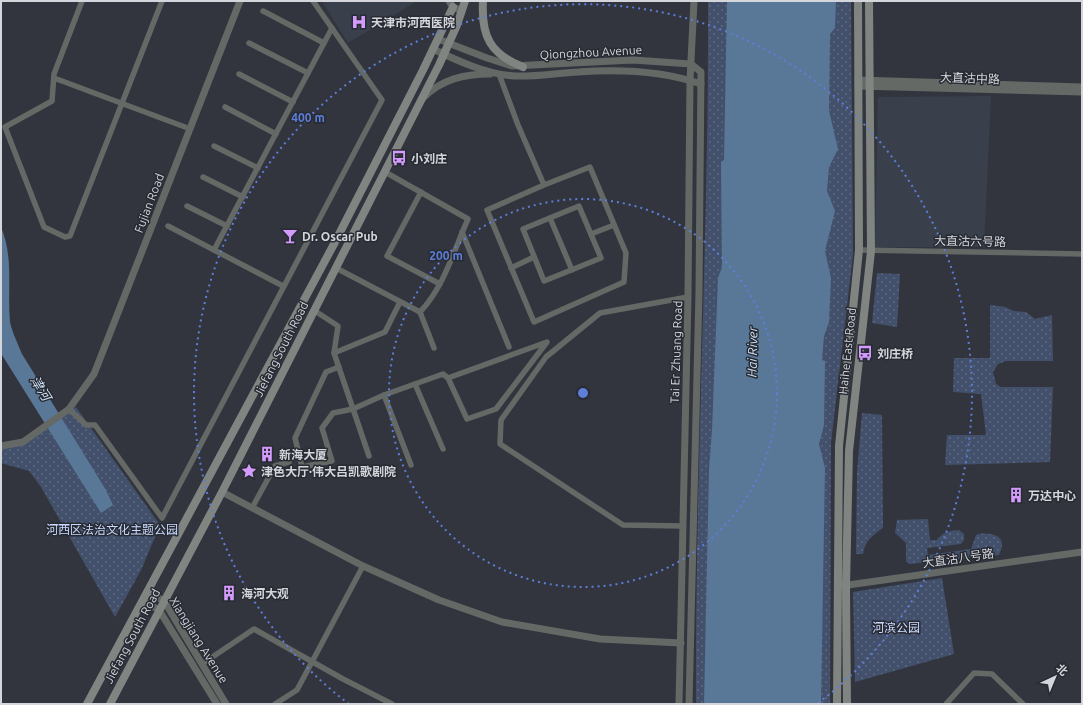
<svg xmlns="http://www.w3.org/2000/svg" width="1083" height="705" viewBox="0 0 1083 705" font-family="Ubuntu,'Noto Sans SC',sans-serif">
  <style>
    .built { fill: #39404c }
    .park { fill: url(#park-dots) }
    .water { fill: #597897 }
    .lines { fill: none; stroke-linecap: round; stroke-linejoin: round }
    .minor { stroke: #656966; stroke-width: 5.5 }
    .tertiary { stroke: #656966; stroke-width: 7 }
    .secondary { stroke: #808581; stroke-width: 8 }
    .ring { fill: none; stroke: #5d7ed9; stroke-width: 2; stroke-dasharray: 2 4 }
    .labels { text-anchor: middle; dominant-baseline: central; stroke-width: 3; stroke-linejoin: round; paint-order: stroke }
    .poi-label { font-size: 12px; font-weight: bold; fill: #d4d6db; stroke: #282b33; text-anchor: start }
    .street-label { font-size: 12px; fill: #d4d6db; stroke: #282b33 }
    .park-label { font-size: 12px; fill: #c9daff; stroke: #282b33 }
    .water-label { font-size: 13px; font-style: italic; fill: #cadff4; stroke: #282b33 }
    .centre { fill: #5d7ed9; stroke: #282b33; stroke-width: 2 }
    .ring-label { font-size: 12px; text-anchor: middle; font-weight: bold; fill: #5d7ed9; stroke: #282b33; stroke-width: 3; stroke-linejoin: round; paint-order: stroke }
  </style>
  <defs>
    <pattern id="park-dots" width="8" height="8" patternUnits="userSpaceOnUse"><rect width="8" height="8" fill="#43506c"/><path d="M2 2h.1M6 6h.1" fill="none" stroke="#5d6880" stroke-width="1.8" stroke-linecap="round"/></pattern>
  </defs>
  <rect width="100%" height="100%" fill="#32353d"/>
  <!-- built -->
  <g class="built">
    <polygon points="322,1 417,1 348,43"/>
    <polygon points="991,96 984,247 875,247 878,97"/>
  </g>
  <!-- park -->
  <g class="park">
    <path d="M708,1H851L853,254L831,443L830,704H696C695,470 709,235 708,1Z"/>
    <polygon points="877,273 900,274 897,327 872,323"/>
    <polygon points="990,305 1005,307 1014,311 1026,312 1035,319 1052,315 1053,361 1006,361 998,364 993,372 996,384 1001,387 1053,387 1050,462 945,465 947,435 986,435 981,394 953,392 954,358 990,358"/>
    <polygon points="76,407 160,525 141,570 115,617 41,487 29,471 1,463 1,447 24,445"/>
    <path d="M862,413L882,415L883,528C874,534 864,542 863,554H856L857,473Z"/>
    <path d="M928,519L930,540H937C943,532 949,531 959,530L964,534V540L961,544L927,548L928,555L971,549L976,535C983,532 1003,533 1002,545C1002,548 1000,552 999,555L909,564L906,561V543L895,533L897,520Z"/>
    <polygon points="942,578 954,654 855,682 853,592"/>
  </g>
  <!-- water -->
  <g class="water">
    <polygon points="727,1 836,1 835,28 830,34 829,111 838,149 829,167 827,191 835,211 825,251 831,278 829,322 824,336 822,360 825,361 824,425 819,444 825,468 821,704 704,704 709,469 712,430 718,278 722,267 721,162 724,160"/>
    <path d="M1,227C14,258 7,289 10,322C12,332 18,344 22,354L106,490L113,505L101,513L2,355Z"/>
  </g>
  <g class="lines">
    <!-- minor -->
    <g class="minor">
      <polyline points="82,1 54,74 52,101 5,127 44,227 65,237 70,236 162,1"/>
      <polyline points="263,11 324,43"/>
      <polyline points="249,43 308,73"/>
      <polyline points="239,74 293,102"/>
      <polyline points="499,74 518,125 544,185 487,210 534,322 624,282 626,253 590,167 544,185"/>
      <polyline points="54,78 185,127"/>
      <polyline points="225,107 276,134"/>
      <polyline points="214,146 258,168"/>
      <polyline points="203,177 243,197"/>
      <polyline points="421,192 387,256 440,284"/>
      <polyline points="187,206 227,226"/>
      <polygon points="579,206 601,258 544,281 523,229"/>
      <polyline points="550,218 572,270"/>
      <polyline points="168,226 283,286"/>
      <polyline points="462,232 509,347"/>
      <polyline points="591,234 614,225"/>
      <polyline points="214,250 332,28"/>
      <polyline points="859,250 1082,254"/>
      <path d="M336,268L420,312C444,287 454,250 468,219L385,172"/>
      <polyline points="511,268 534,257"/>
      <polyline points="315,311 338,326 334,353 369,456"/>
      <polyline points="420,312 434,348"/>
      <polyline points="334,353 385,332 400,302"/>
      <polyline points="339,367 326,372 295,438 302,467 332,461 322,428 333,413 353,409 384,395 443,374 448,378 547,342 496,409 467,419 448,378"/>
      <polyline points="415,384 443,449"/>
      <polyline points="384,395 411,465"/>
      <polyline points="69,409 86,425 95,425 162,518 382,100 313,1"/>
      <polyline points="252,508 275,466 289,462"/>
      <polyline points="682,526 623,525 500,444 501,420 546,357 600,313 688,297"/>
      <polyline points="202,664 254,629 343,679 392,704"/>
      <polyline points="275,704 297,690 363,566"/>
      <polyline points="946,704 974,673 992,674 1023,704"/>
    </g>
    <!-- tertiary -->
    <g class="tertiary">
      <polyline points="449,1 453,7 462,11"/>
      <polyline points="438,39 487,58 512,66 633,60 691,64 701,72 699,292 689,704"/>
      <path d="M433,49C458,61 486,74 514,76C535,77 557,73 578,72C618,69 663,71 701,84"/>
      <polyline points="858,80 1082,87"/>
      <polyline points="858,86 1082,92"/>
      <path d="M423,98C442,79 464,74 490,74"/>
      <polyline points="1,446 23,442 69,409 94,374 240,1"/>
      <polyline points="222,492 363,566 439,600 502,622 600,639 681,643"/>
      <polyline points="841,586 1082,552"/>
      <polyline points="149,592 164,601 226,704"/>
      <polyline points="143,601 159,610 217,704"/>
      <polyline points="679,704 688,297 690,80 694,1"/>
    </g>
    <!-- secondary -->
    <g class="secondary">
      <path d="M483,1C481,36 490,54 523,67"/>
      <polyline points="87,704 334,244 423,70 453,7"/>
      <polyline points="110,704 222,492 439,65 457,25 465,1"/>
      <polyline points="837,704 839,446 859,250 858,1"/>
      <polyline points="847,704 846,586 849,451 871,251 869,1"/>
    </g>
  </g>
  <!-- distance rings -->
  <g class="ring">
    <circle cx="583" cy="393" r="194"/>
    <path d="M349 704A389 389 0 1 1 817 704"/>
  </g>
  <!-- icons -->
  <defs>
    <g id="hospital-bare" transform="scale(1.2)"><path d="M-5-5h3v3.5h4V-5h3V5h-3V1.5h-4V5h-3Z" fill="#d39cfc" stroke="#282b33" stroke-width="2.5" paint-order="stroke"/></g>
    <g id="bus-bare" transform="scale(1.2)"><path d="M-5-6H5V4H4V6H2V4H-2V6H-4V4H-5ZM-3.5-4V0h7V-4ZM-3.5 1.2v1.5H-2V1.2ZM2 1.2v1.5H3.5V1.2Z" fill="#d39cfc" stroke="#282b33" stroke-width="2.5" paint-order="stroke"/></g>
    <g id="bar-bare" transform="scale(1.2)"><path d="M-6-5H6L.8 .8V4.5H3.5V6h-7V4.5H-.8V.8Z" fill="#d39cfc" stroke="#282b33" stroke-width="2.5" paint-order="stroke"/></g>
    <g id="building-bare" transform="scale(1.2)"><path d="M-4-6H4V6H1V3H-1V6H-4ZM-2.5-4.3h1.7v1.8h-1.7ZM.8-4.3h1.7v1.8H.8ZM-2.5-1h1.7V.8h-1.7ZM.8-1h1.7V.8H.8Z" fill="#d39cfc" stroke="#282b33" stroke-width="2.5" paint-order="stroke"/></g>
    <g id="sight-bare" transform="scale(1.2)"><path d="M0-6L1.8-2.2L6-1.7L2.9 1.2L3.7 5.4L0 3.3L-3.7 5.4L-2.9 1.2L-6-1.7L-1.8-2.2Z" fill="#d39cfc" stroke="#282b33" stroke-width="2.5" paint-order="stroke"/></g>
  </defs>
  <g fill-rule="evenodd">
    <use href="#hospital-bare" x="359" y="22"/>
    <use href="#bus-bare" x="399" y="158"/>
    <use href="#bar-bare" x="290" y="236"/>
    <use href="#bus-bare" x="865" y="353"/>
    <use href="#building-bare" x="267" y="454"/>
    <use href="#sight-bare" x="249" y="471"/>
    <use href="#building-bare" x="1016" y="495"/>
    <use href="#building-bare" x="229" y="593"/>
  </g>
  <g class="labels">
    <!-- poi labels -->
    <g class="poi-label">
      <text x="371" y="22">天津市河西医院</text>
      <text x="411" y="158">小刘庄</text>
      <text x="302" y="236">Dr. Oscar Pub</text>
      <text x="877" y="353">刘庄桥</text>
      <text x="279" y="454">新海大厦</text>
      <text x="261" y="471">津色大厅·伟大吕凯歌剧院</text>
      <text x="1028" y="495">万达中心</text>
      <text x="241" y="593">海河大观</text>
    </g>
    <!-- street labels -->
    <g class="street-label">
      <text transform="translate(591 52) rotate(-3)">Qiongzhou Avenue</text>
      <text transform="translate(970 78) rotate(2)">大直沽中路</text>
      <text transform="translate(149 203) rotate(-69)">Fujian Road</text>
      <text transform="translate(970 241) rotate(1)">大直沽六号路</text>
      <text transform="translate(281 349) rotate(-63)">Jiefang South Road</text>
      <text transform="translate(847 351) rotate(-84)">Haihe East Road</text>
      <text transform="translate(676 352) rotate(-88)">Tai Er Zhuang Road</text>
      <text transform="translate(958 558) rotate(-8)">大直沽八号路</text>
      <text transform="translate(132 636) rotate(-62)">Jiefang South Road</text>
      <text transform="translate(199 640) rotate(58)">Xiangjiang Avenue</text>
    </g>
    <!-- park labels -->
    <g class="park-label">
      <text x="112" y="529">河西区法治文化主题公园</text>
      <text x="896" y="627">河滨公园</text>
    </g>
    <!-- water labels -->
    <g class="water-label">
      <text transform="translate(752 352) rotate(-89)">Hai River</text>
      <text transform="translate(41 388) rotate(58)">津河</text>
    </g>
  </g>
  <circle cx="583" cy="393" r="6" class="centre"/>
  <g class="ring-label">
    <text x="308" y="122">400 m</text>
    <text x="446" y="260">200 m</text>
  </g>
  <!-- border -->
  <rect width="1083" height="705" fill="none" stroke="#d4d6db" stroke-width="4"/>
  <!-- north arrow -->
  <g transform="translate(1055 677) rotate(44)" stroke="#282b33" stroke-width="3" paint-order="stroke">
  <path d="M0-3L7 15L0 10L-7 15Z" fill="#d4d6db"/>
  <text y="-6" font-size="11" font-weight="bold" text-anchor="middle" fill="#d4d6db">北</text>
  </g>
</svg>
